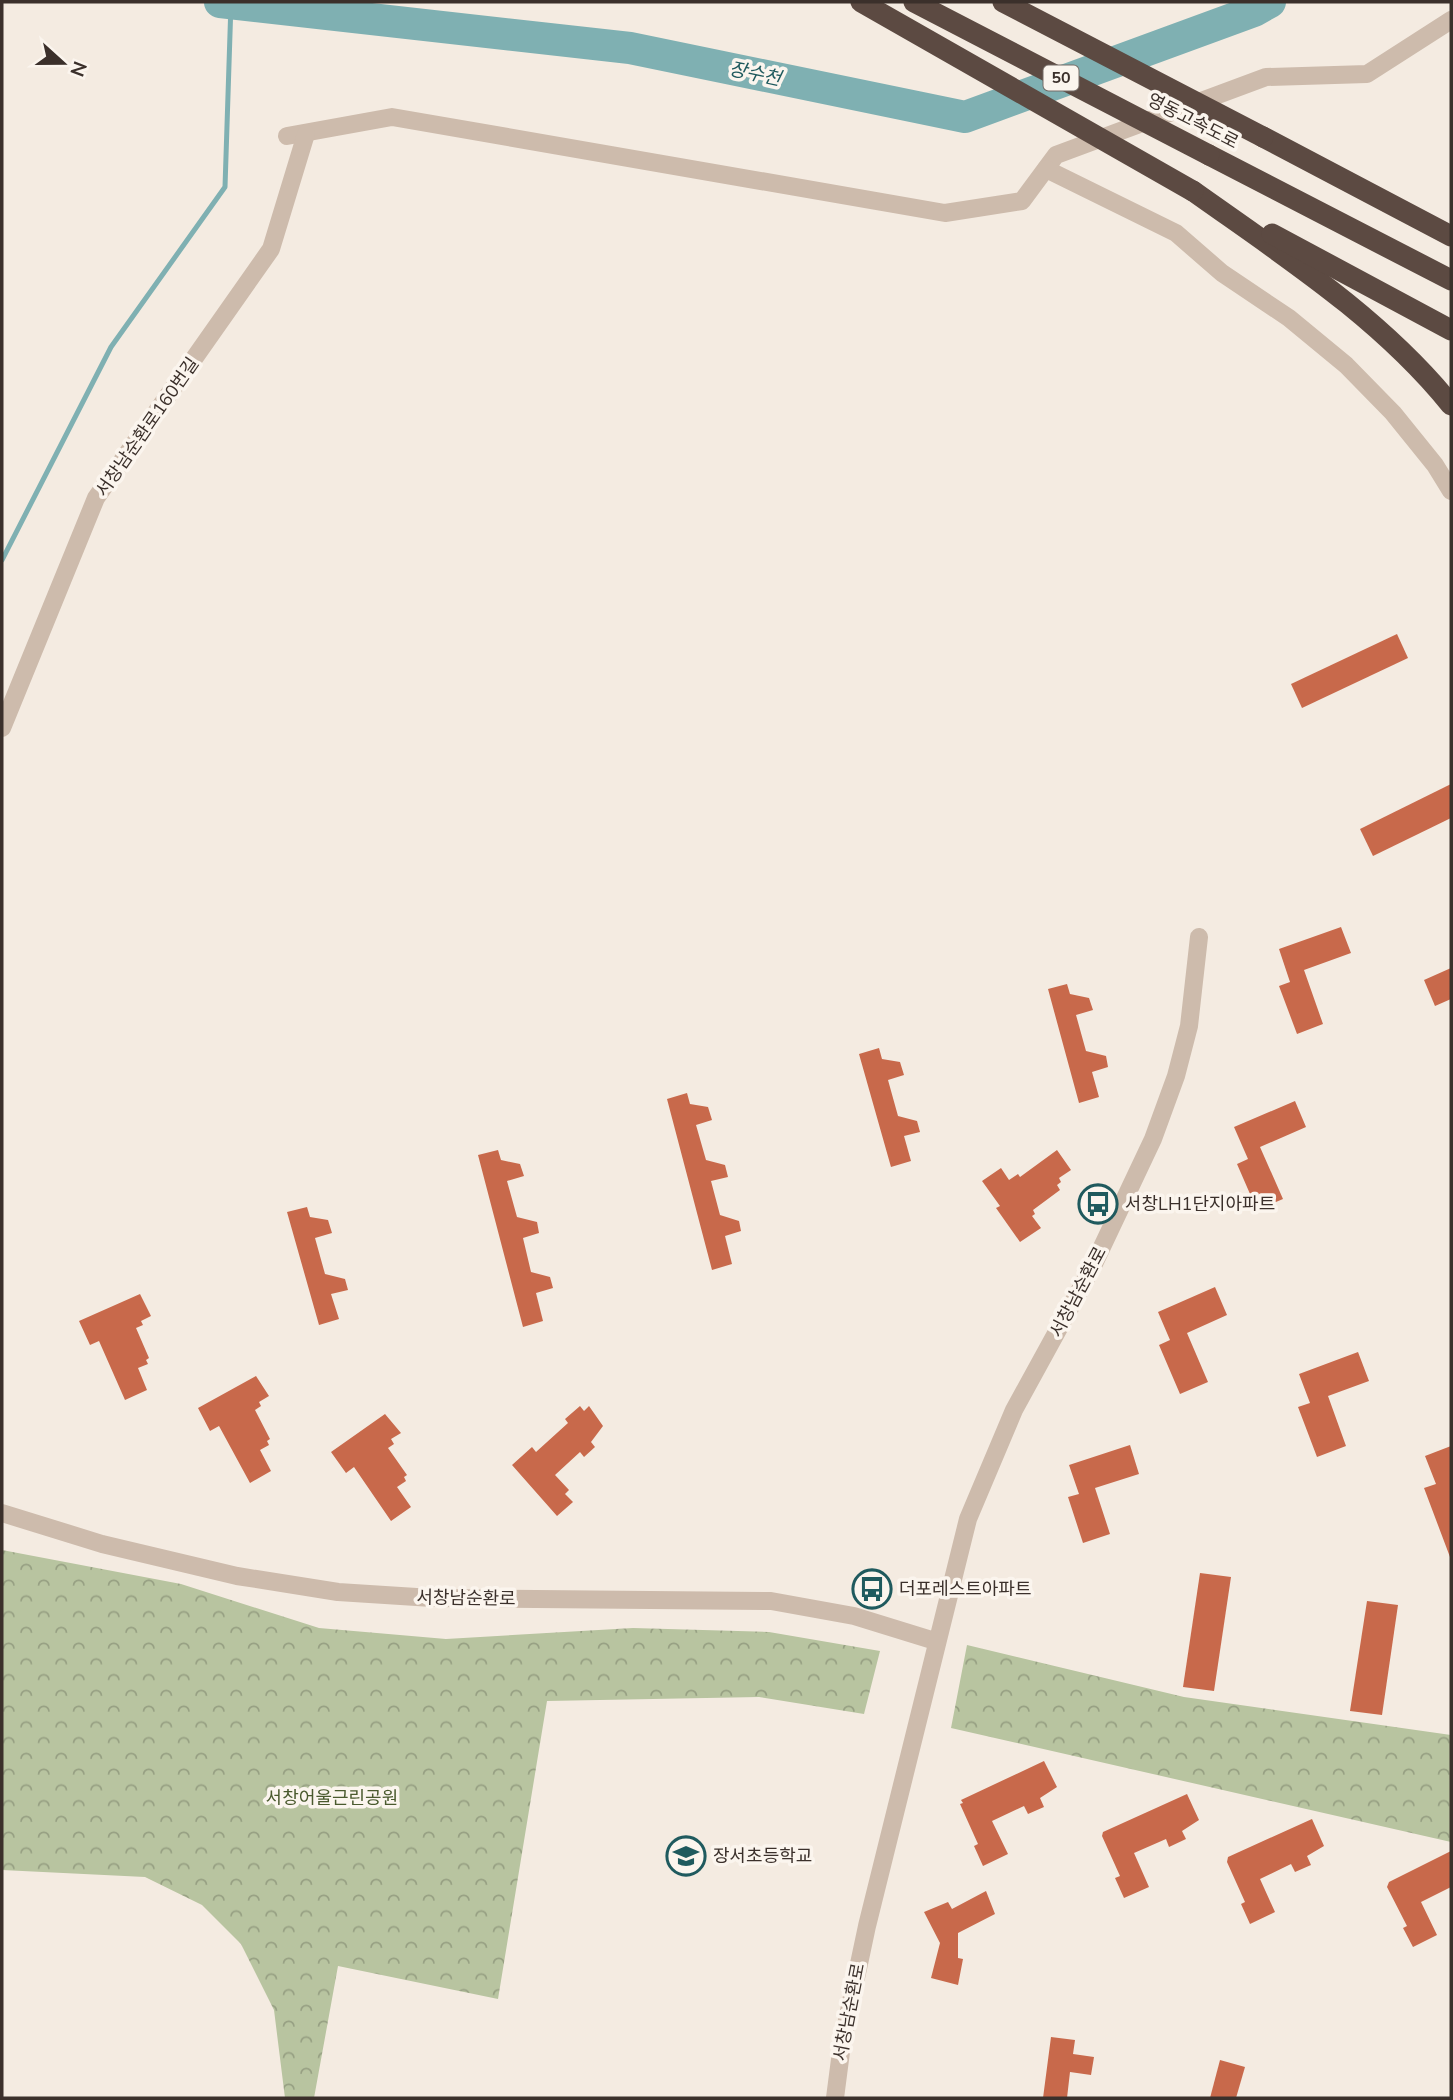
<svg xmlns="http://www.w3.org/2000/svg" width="1453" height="2100" viewBox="0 0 1453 2100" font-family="'Nunito Sans','Noto Sans KR',sans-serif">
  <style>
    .park { fill: url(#park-crowns) }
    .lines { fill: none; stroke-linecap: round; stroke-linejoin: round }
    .stream { stroke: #7fb0b2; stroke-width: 5 }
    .river { stroke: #7fb0b2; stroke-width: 32 }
    .building { fill: #c8694b }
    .minor { stroke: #cdbbac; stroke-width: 18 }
    .highway { stroke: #5c4a42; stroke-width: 21 }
    .highway-bridge { stroke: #5c4a42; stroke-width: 21 }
    .labels { text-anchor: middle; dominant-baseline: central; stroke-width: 7; stroke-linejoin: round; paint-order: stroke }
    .shield { fill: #fbf5ee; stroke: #756b66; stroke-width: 2 }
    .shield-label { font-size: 16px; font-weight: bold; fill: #3b302b }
    .street-label { font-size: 18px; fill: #3b302b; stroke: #fbf5ee }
    .poi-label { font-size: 18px; fill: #3b302b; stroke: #fbf5ee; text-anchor: start }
    .park-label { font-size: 18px; fill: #4a5a2e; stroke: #fbf5ee }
    .water-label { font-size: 19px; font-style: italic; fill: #1f5a5e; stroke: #fbf5ee }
  </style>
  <defs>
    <pattern id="park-crowns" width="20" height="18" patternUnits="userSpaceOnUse" patternTransform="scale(1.75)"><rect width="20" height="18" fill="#b8c4a0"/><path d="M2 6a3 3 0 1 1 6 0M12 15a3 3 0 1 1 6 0" fill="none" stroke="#97a083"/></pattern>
  </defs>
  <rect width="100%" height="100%" fill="#f4ebe1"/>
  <!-- park -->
  <g class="park">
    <polygon points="2,1550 181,1584 319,1628 446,1639 633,1628 769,1632 880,1651 864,1714 759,1697 547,1701 498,1999 338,1966 314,2098 285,2098 274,2010 241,1944 202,1905 145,1877 2,1870"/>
    <polygon points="967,1645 1184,1697 1451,1735 1451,1842 951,1728"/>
  </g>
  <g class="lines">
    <!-- stream -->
    <polyline class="stream" points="2,560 111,347 225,187 231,3"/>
    <!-- river -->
    <polyline class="river" points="220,2 630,48 965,117 1254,11 1270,2"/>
  </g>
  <!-- building -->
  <g class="building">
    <polygon points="1397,634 1408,658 1302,708 1291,684"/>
    <polygon points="1451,784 1451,818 1373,856 1360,829"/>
    <polygon points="1341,927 1351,953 1304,970 1323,1024 1297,1034 1279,986 1290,982 1279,949"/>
    <polygon points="1451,968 1451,999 1435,1006 1424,980"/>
    <polygon points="1067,984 1070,994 1089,998 1093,1010 1076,1015 1086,1051 1106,1056 1108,1067 1092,1072 1099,1097 1079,1103 1048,989"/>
    <polygon points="879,1048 882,1059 900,1062 904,1075 888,1080 898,1116 917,1121 920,1132 904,1136 911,1161 891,1167 859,1054"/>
    <polygon points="687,1093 690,1104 708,1107 712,1120 696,1125 706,1160 725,1165 728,1177 711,1181 720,1215 739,1221 741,1231 725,1236 732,1264 712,1270 667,1099"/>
    <polygon points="1295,1101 1306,1127 1260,1147 1283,1199 1257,1210 1237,1164 1248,1159 1234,1127"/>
    <polygon points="498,1150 501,1160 520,1164 524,1176 507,1181 517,1217 537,1222 539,1233 523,1238 531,1272 550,1277 553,1288 536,1293 543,1321 523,1327 478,1155"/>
    <polygon points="1057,1150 1071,1170 1059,1178 1061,1182 1057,1185 1060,1190 1033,1210 1035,1214 1032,1216 1041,1228 1020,1242 996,1208 1000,1206 982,1181 1001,1168 1009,1180 1018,1174 1020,1177"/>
    <polygon points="307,1207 310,1217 328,1220 332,1233 315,1238 325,1274 345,1279 348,1290 331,1294 339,1319 319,1325 287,1212"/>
    <polygon points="1215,1287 1227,1315 1187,1333 1208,1382 1180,1394 1159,1345 1170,1340 1158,1312"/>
    <polygon points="140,1294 151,1316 141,1321 143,1325 136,1328 149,1358 146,1360 148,1364 138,1368 147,1390 125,1400 99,1341 90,1345 79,1321"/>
    <polygon points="1358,1352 1369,1381 1328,1396 1346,1446 1317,1457 1298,1407 1310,1403 1299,1374"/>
    <polygon points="256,1376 269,1396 259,1402 261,1406 255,1410 270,1439 267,1441 269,1445 260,1450 271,1471 250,1483 219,1426 210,1431 198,1408"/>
    <polygon points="580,1406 584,1411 589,1406 603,1426 591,1442 595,1447 584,1457 580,1452 555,1475 569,1490 565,1494 573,1502 557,1516 512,1465 532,1447 536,1452 568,1423 565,1419"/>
    <polygon points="385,1414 401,1433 391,1439 394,1444 388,1448 407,1475 404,1477 406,1481 397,1487 411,1507 391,1521 354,1467 346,1473 331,1452"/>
    <polygon points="1130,1445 1139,1474 1095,1488 1110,1534 1083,1543 1068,1497 1079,1494 1069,1465"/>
    <polygon points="1451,1446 1451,1557 1450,1557 1424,1488 1436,1484 1425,1456"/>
    <polygon points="1200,1573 1231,1577 1214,1691 1183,1687"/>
    <polygon points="1367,1601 1398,1605 1382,1715 1350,1711"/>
    <polygon points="1044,1761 1057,1787 1040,1798 1044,1807 1028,1814 1024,1806 992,1821 1008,1854 983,1866 974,1846 978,1844 960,1804 963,1803 961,1800"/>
    <polygon points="1187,1794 1199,1820 1182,1831 1186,1839 1169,1847 1166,1839 1134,1853 1149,1887 1124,1898 1115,1878 1120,1876 1102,1836 1103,1832"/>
    <polygon points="1312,1819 1324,1846 1307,1856 1311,1865 1295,1872 1291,1864 1260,1879 1275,1912 1250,1924 1241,1904 1245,1902 1227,1862 1228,1857"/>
    <polygon points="1451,1851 1451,1887 1421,1902 1437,1935 1413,1947 1403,1928 1407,1926 1387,1887 1389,1882"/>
    <polygon points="986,1891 995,1914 958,1933 958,1958 963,1959 958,1985 931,1978 940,1943 924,1912 948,1902 952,1909"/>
    <polygon points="1051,2037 1075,2040 1073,2054 1094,2057 1091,2075 1070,2072 1067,2098 1043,2098"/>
    <polygon points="1220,2060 1245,2067 1236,2098 1210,2098"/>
  </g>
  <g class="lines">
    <!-- minor -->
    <g class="minor">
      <polyline points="287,136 392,117 945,213 1022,201 1056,155 1266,77 1367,74 1451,20"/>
      <polyline points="1046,169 1176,233 1222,273 1289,318 1346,365 1393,413 1435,465 1451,491"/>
      <polyline points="2,728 96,498 271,249 306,134"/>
      <polyline points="2,1513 102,1544 237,1576 338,1592 432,1598 771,1601 854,1616 935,1641"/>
      <polyline points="835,2098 842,2044 867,1926 968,1519 1014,1410 1093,1266 1153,1139 1176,1076 1189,1026 1199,937"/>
    </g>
    <!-- highway -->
    <g class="highway">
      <polyline points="1263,137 1451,236"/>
      <polyline points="1209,155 1451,280"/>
      <path d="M1193,191C1283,255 1381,318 1451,405"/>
      <polyline points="1272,234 1451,330"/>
    </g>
    <!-- highway-bridge -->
    <g class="highway-bridge">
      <polyline points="861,2 1193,191"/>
      <polyline points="914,2 1209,155"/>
      <polyline points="1003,2 1263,137"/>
    </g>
  </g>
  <!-- icons -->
  <defs>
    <g id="bus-ring" transform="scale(2.0125)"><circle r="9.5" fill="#fbf5ee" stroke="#1f5a5e" stroke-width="1.5"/><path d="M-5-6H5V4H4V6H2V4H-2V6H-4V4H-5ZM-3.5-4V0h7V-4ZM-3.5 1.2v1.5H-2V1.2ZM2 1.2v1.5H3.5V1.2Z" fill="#1f5a5e"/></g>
    <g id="school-ring" transform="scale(2.0125)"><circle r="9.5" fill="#fbf5ee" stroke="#1f5a5e" stroke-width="1.5"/><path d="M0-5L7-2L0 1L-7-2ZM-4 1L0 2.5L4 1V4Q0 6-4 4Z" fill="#1f5a5e"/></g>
  </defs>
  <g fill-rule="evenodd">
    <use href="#bus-ring" x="1098" y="1204"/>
    <use href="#bus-ring" x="872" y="1589"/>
    <use href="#school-ring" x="686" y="1856"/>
  </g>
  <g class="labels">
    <!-- shield labels -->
    <rect class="shield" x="1043.5" y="65.5" width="35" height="25" rx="5"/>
    <g class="shield-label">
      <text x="1061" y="78">50</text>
    </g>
    <!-- street labels -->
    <g class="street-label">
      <text transform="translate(1193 121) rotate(27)">영동고속도로</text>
      <text transform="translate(147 427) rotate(-55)">서창남순환로160번길</text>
      <text transform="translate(1078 1292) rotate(-62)">서창남순환로</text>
      <text transform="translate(466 1598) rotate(1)">서창남순환로</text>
      <text transform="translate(849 2012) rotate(-79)">서창남순환로</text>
    </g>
    <!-- poi labels -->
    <g class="poi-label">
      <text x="1125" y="1204">서창LH1단지아파트</text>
      <text x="899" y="1589">더포레스트아파트</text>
      <text x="713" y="1856">장서초등학교</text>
    </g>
    <!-- park labels -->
    <g class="park-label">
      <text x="332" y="1798">서창어울근린공원</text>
    </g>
    <!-- water labels -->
    <g class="water-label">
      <text transform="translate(755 74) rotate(12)">장수천</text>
    </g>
  </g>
  <!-- border -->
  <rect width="1453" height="2100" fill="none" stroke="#3b302b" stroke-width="7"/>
  <!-- north arrow -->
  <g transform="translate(63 63) rotate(111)" stroke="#fbf5ee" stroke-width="5" paint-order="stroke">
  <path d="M0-5L12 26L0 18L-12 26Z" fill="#3b302b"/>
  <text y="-10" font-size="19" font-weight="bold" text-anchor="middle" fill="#3b302b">N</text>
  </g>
</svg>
